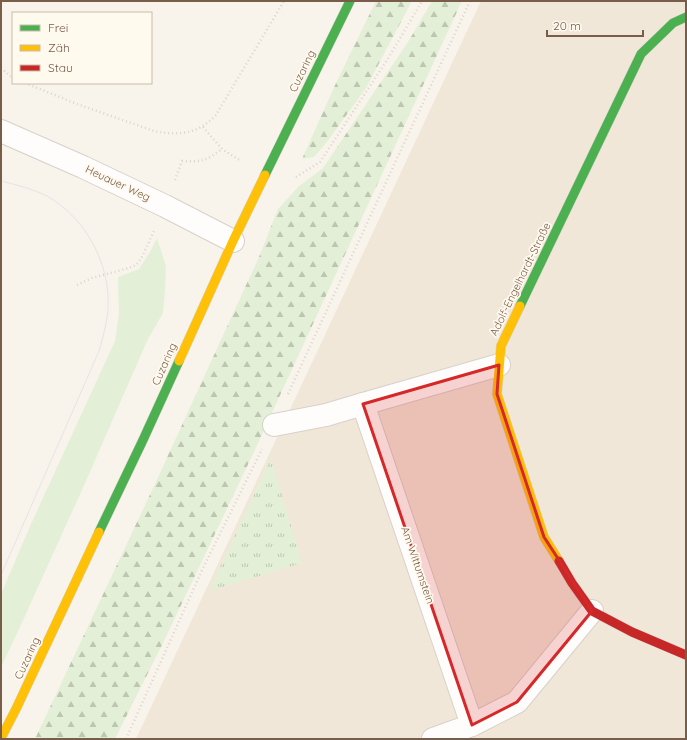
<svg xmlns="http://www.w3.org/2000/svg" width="687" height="740" viewBox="0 0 687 740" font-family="Quicksand,sans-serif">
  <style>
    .residential { fill: #f1e7d9 }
    .grass { fill: #e3f0d7 }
    .forest { fill: url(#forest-firs) }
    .park { fill: url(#park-tufts) }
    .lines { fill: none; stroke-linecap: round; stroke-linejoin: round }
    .street-casing { stroke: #d7d1ca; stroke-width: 24 }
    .fast-casing { stroke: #d6d0c7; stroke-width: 10 }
    .slow-casing { stroke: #d6d0c7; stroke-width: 10 }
    .jam-casing { stroke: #d6d0c7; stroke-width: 10 }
    .path { stroke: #dbd4ce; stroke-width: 2.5; stroke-dasharray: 1 3; stroke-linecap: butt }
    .street { stroke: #fefdfc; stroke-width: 22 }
    .fast { stroke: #4caf50; stroke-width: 9 }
    .slow { stroke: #ffc107; stroke-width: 9 }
    .jam { stroke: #c62828; stroke-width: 9 }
    .tram { stroke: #e5e3e5; stroke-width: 1 }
    .marked { fill: #d62828; fill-opacity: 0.2; stroke: #d62828; stroke-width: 3; stroke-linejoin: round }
    .labels { text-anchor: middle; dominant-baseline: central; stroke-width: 3.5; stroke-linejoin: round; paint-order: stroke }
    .street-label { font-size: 11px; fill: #785d4a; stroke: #fff9ee }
  </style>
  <defs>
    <pattern id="forest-firs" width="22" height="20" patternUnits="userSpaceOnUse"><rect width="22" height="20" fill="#e3f0d7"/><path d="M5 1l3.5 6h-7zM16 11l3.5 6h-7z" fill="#bdc6b0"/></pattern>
    <pattern id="park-tufts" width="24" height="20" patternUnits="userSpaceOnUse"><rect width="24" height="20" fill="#e3f0d7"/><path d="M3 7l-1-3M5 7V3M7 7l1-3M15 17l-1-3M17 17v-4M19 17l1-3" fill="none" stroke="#bdc6b0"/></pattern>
  </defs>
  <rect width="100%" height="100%" fill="#f8f4ec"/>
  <!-- residential -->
  <polygon class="residential" points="481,1 686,1 686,739 136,739"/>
  <!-- grass -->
  <polygon class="grass" points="157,238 166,266 165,292 163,313 147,341 86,481 20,627 1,667 1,594 31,524 115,341 119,313 118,277 139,269 150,252"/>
  <!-- forest -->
  <g class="forest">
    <polygon points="376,1 412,1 366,88 327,142 314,157 302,159 336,83"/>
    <polygon points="432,1 462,1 253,454 164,641 115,739 35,739 154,486 259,257 278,209 299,186 323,168 408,42"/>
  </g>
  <!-- park -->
  <polygon class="park" points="271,458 302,563 209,591"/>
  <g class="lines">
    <!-- street casing -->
    <g class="street-casing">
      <g id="street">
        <polyline points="1,131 83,167 165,206 233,241"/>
        <polyline points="274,425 326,415 363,404"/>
        <polyline points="472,725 363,404 499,365"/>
        <polyline points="433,739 472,725 517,702 592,611"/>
      </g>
    </g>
    <!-- fast casing -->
    <g class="fast-casing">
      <g id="fast">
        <polyline points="265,175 350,1"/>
        <polyline points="520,306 641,54 673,23 686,17"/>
        <polyline points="99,532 143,440 179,361"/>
      </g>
    </g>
    <!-- slow casing -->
    <g class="slow-casing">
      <g id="slow">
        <polyline points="520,306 501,346 497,394 544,537 559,561"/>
        <polyline points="179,361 233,241 265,175"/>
        <polyline points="1,738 16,709 99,532"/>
      </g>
    </g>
    <!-- jam casing -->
    <g class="jam-casing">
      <polyline id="jam" points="559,561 572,583 592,611 632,632 686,655"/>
    </g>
    <!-- path -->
    <g class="path">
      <polyline points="1,68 13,78"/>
      <path d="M25,83L77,104L154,131C179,136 198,134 216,115L284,1"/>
      <polyline points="203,127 222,149 241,161"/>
      <polyline points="296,177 320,162 389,57 422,1"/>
      <path d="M175,180L182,161C201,162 206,161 222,149"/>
      <polyline points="77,285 92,278 129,268 136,265 141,259 154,231"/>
      <polyline points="288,394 470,1"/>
      <polyline points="126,739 203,568 262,449"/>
    </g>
    <!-- street -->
    <use href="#street" class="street"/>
    <!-- fast -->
    <use href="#fast" class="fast"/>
    <!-- slow -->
    <use href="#slow" class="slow"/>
    <!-- jam -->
    <use href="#jam" class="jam"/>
    <!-- tram -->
    <path class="tram" d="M1,181C17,185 33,189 47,196C86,218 111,265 108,309C107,323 103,337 99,351L1,575"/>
  </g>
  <!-- marked area -->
  <path class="marked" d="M499,365L497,394L544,537L592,611L517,702L472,725L363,404Z"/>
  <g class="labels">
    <!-- street labels -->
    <g class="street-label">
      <text transform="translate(302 71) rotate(-64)">Cuzaring</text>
      <text transform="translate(118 183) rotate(25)">Heuauer Weg</text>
      <text transform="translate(520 279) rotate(-64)">Adolf-Engelhardt-Straße</text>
      <text transform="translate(164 364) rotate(-66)">Cuzaring</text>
      <text transform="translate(418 565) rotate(71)">Am Wittumstein</text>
      <text transform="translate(27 658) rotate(-65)">Cuzaring</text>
    </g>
  </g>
  <!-- border -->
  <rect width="687" height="740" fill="none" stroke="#785d4a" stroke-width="4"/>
  <!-- legend -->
  <rect x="12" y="12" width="140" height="72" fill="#fff9ee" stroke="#c9bbac"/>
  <rect x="20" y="25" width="20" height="6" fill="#4caf50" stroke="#c9bbac"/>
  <text x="48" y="32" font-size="12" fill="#785d4a">Frei</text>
  <rect x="20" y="45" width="20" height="6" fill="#ffc107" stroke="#c9bbac"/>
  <text x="48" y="52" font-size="12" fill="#785d4a">Zäh</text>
  <rect x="20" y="65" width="20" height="6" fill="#c62828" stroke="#c9bbac"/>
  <text x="48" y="72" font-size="12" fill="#785d4a">Stau</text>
  <!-- scale -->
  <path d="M547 30v6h96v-6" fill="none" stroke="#785d4a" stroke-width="2"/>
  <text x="553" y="30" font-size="12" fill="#785d4a" stroke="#fff9ee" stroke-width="3" paint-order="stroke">20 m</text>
</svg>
